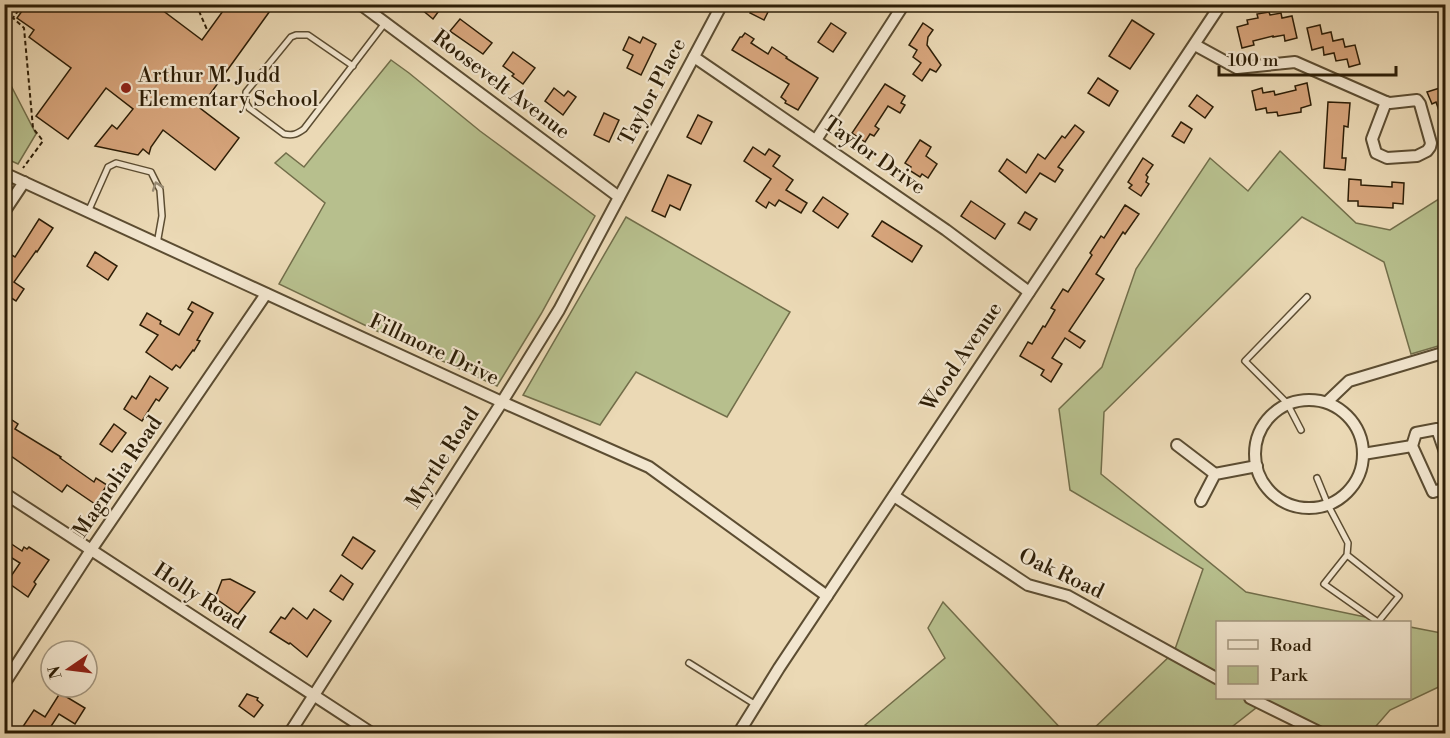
<svg xmlns="http://www.w3.org/2000/svg" width="1450" height="738" viewBox="0 0 1450 738" font-family="'Libre Bodoni',serif">
  <style>
    .green { fill: #b7bf8d; stroke: #726e4a; stroke-width: 1.5 }
    .building { fill: #d7a57c; stroke: #2d1e07; stroke-width: 1.5 }
    .lines { fill: none; stroke-linecap: round; stroke-linejoin: round }
    .lane-casing { stroke: #5c4d32; stroke-width: 8 }
    .street-casing { stroke: #5c4d32; stroke-width: 14 }
    .path { stroke: #2d1e07; stroke-width: 2; stroke-dasharray: 4.5 3; stroke-linecap: butt }
    .lane { stroke: #f2e6cf; stroke-width: 5 }
    .street { stroke: #f2e6cf; stroke-width: 10 }
    .oneway { stroke: #998c75 }
    .poi-dot { fill: #8f2418; stroke: #f2e6cf; stroke-width: 2 }
    .labels { text-anchor: middle; dominant-baseline: central; stroke-width: 4.5; stroke-linejoin: round; paint-order: stroke }
    .poi-label { font-size: 21px; fill: #2d1e07; stroke: #f2e6cf; text-anchor: start }
    .street-label { font-size: 21px; fill: #2d1e07; stroke: #f2e6cf }
  </style>
  <rect width="100%" height="100%" fill="#ebd9b5"/>
  <filter id="stains"><feTurbulence type="fractalNoise" baseFrequency=".00333" numOctaves="4"/><feColorMatrix values="0 0 0 0 .2 0 0 0 0 .09 0 0 0 0 .02 0 0 0 .5 -.17"/></filter>
  <radialGradient id="worn" r=".72"><stop offset=".6" stop-color="#630" stop-opacity="0"/><stop offset="1" stop-color="#630" stop-opacity=".3"/></radialGradient>
  <!-- green -->
  <g class="green">
    <polygon points="391,60 409,73 480,131 595,216 541,314 497,386 377,331 279,284 325,203 275,163 286,153 304,167"/>
    <polygon points="4,72 36,134 18,164 5,158"/>
    <polygon points="1280,151 1356,223 1390,230 1445,195 1445,344 1411,354 1384,262 1302,217 1104,412 1101,474 1246,592 1389,622 1218,622 1218,698 1410,698 1410,627 1441,633 1445,627 1445,684 1390,710 1370,733 1327,733 1265,701 1224,733 1089,733 1174,652 1203,569 1070,490 1059,409 1102,367 1136,269 1210,158 1248,191"/>
    <polygon points="626,217 790,312 727,417 636,372 600,425 523,395"/>
    <polygon points="943,602 1065,733 883,734 865,725 945,658 928,628"/>
  </g>
  <!-- building -->
  <g class="building">
    <polygon points="27,4 154,4 202,40 228,4 275,4 200,108 239,138 215,170 163,130 151,147 149,154 143,149 138,155 95,146 112,125 117,129 133,109 106,88 68,139 36,116 71,68 29,37 34,30 17,18"/>
    <polygon points="415,4 444,4 433,19"/>
    <polygon points="755,4 772,4 764,20 750,13"/>
    <polygon points="1269,12 1270,15 1281,13 1282,18 1292,16 1297,38 1285,41 1284,35 1273,37 1273,36 1253,41 1254,45 1242,48 1237,27 1248,24 1247,20 1258,18 1257,14"/>
    <polygon points="460,19 492,43 483,54 450,31"/>
    <polygon points="1132,20 1154,34 1130,69 1109,56"/>
    <polygon points="831,23 846,33 833,52 818,42"/>
    <polygon points="923,23 933,30 928,37 927,45 941,65 936,72 930,69 922,81 913,74 921,63 913,57 917,50 909,45"/>
    <polygon points="1320,25 1322,34 1331,32 1333,41 1343,39 1345,47 1355,45 1360,64 1349,67 1347,59 1336,61 1334,53 1324,55 1323,47 1312,50 1307,28"/>
    <polygon points="745,33 754,39 751,43 768,54 772,47 787,57 786,58 818,78 798,110 785,103 786,101 781,97 789,84 732,50 740,37 742,37"/>
    <polygon points="629,37 640,43 643,37 656,44 641,75 627,68 633,55 623,50"/>
    <polygon points="513,52 535,68 523,84 512,76 514,74 503,66"/>
    <polygon points="1098,78 1118,91 1109,106 1088,93"/>
    <polygon points="1307,83 1311,105 1301,108 1301,112 1278,116 1277,112 1267,113 1266,108 1256,110 1252,91 1262,88 1263,93 1274,91 1275,95 1296,90 1295,86"/>
    <polygon points="885,84 905,96 901,103 905,105 900,113 888,106 875,126 879,129 874,136 870,134 865,142 852,133"/>
    <polygon points="1446,86 1446,125 1444,125 1436,102 1432,104 1427,92"/>
    <polygon points="554,88 564,96 568,91 576,97 563,115 545,101"/>
    <polygon points="1197,95 1213,107 1205,118 1189,106"/>
    <polygon points="1328,102 1350,103 1348,127 1344,126 1342,158 1346,158 1345,170 1324,168"/>
    <polygon points="604,113 619,120 609,142 594,135"/>
    <polygon points="698,115 712,122 701,144 687,137"/>
    <polygon points="1181,122 1192,129 1184,143 1172,136"/>
    <polygon points="1075,125 1084,132 1058,167 1063,170 1055,182 1040,173 1026,193 999,171 1007,159 1026,173 1038,154 1045,159 1062,136 1065,138"/>
    <polygon points="920,140 931,147 926,156 937,164 928,178 922,174 920,177 909,170 911,167 905,163"/>
    <polygon points="753,147 765,155 769,149 780,156 773,166 793,180 786,190 807,203 801,213 779,200 775,206 769,202 766,208 756,201 771,179 744,161"/>
    <polygon points="1143,158 1153,165 1146,175 1148,177 1146,182 1149,184 1141,196 1129,188 1132,185 1128,182"/>
    <polygon points="668,175 691,185 680,210 670,205 665,217 652,211"/>
    <polygon points="1349,179 1361,180 1361,185 1392,187 1392,182 1404,183 1403,204 1393,203 1393,208 1358,206 1358,201 1348,201"/>
    <polygon points="823,197 848,214 838,228 813,211"/>
    <polygon points="971,201 1005,224 995,239 961,216"/>
    <polygon points="1125,205 1139,214 1125,234 1123,232 1096,274 1104,279 1069,331 1085,341 1080,348 1065,338 1052,358 1062,364 1051,382 1041,375 1044,370 1020,356 1028,342 1032,344 1043,326 1045,327 1055,310 1051,308 1063,289 1068,292 1092,255 1090,253 1101,236 1104,238"/>
    <polygon points="1025,212 1037,219 1030,230 1018,223"/>
    <polygon points="39,219 53,228 37,252 36,251 14,282 24,289 16,301 5,294 4,295 4,262 10,254 15,257"/>
    <polygon points="882,221 922,246 912,262 872,236"/>
    <polygon points="95,252 117,266 108,280 87,266"/>
    <polygon points="192,302 213,313 197,340 200,341 194,351 193,350 180,368 176,365 172,370 146,352 158,335 140,325 147,313 161,321 160,324 179,335 193,312 188,309"/>
    <polygon points="150,376 168,388 159,401 156,399 142,421 124,409 132,396 136,399"/>
    <polygon points="9,418 18,424 15,429 61,457 60,458 94,482 96,478 107,485 95,504 67,485 62,492 4,451 4,425"/>
    <polygon points="114,424 126,433 112,452 100,444"/>
    <polygon points="353,537 375,551 362,569 342,555"/>
    <polygon points="4,539 22,551 24,547 27,549 29,547 49,560 34,582 36,584 28,597 7,582 20,563 4,553"/>
    <polygon points="341,575 353,584 343,600 330,591"/>
    <polygon points="230,579 255,592 238,614 215,598 222,580"/>
    <polygon points="293,608 307,619 314,609 331,621 307,657 290,643 289,644 270,632 281,617 285,619"/>
    <polygon points="60,693 85,708 75,724 59,714 46,734 18,734 34,710 45,717"/>
    <polygon points="247,694 258,698 257,700 263,705 254,717 239,706"/>
  </g>
  <g class="lines">
    <!-- lane casing -->
    <g class="lane-casing">
      <g id="lane">
        <path d="M353,66L308,35H296L291,37L246,92V103L249,108L284,134C293,136 297,134 304,129C331,94 358,58 385,23"/>
        <polyline points="88,212 108,167 116,163 151,172 160,190 162,216 157,244"/>
        <polyline points="1301,430 1287,403 1245,361 1307,297"/>
        <polyline points="1317,478 1328,505 1348,543 1347,555 1399,596 1378,622 1324,584 1347,555"/>
        <polyline points="689,663 756,705"/>
      </g>
    </g>
    <!-- street casing -->
    <g class="street-casing">
      <g id="street">
        <polyline points="360,4 619,197"/>
        <polyline points="1195,45 1237,68 1295,62 1386,102"/>
        <polyline points="694,57 946,230 1029,292"/>
        <polygon points="1417,100 1420,104 1431,143 1430,147 1427,151 1417,156 1387,158 1376,153 1372,139 1386,102 1390,103"/>
        <polyline points="816,140 904,4"/>
        <polyline points="4,173 502,402 649,467 827,596"/>
        <polyline points="4,212 24,182"/>
        <circle cx="1309" cy="454" r="54"/>
        <polyline points="1327,402 1349,381 1446,352"/>
        <polyline points="1177,445 1215,474"/>
        <polyline points="1363,454 1412,446"/>
        <polyline points="1446,455 1437,429 1416,433 1412,446 1433,492 1446,488"/>
        <polyline points="4,493 373,734"/>
        <polyline points="894,496 1028,585 1068,596 1218,679"/>
        <polyline points="1201,501 1215,474 1257,466"/>
        <polyline points="4,684 91,550 266,294"/>
        <polyline points="1250,698 1323,734"/>
        <polyline points="289,734 502,402 559,310 722,4"/>
        <polyline points="738,734 779,668 1221,4"/>
      </g>
    </g>
    <!-- path -->
    <g class="path">
      <polyline points="23,4 13,18 24,28 33,128 43,141 23,168"/>
      <polyline points="196,4 208,32"/>
      <polyline points="156,6 169,4"/>
    </g>
    <!-- lane -->
    <use href="#lane" class="lane"/>
    <!-- street -->
    <use href="#street" class="street"/>
  </g>
  <!-- one-way arrows -->
  <defs><path id="oneway-chevron" d="M-2-3.5L2.5 0L-2 3.5" fill="none" stroke-width="1.6" stroke-linecap="round" stroke-linejoin="round" transform="scale(1.5)"/></defs>
  <use class="oneway" href="#oneway-chevron" transform="translate(157 186) rotate(-109)"/>
  <!-- markers -->
  <circle class="poi-dot" cx="126" cy="88" r="6"/>
  <g class="labels">
    <!-- poi labels -->
    <g class="poi-label">
      <text x="138" y="76">Arthur M. Judd<tspan x="138" dy="24">Elementary School</tspan></text>
    </g>
    <!-- street labels -->
    <g class="street-label">
      <text transform="translate(501 85) rotate(37)">Roosevelt Avenue</text>
      <text transform="translate(653 92) rotate(-62)">Taylor Place</text>
      <text transform="translate(874 156) rotate(35)">Taylor Drive</text>
      <text transform="translate(434 350) rotate(25)">Fillmore Drive</text>
      <text transform="translate(962 357) rotate(-56)">Wood Avenue</text>
      <text transform="translate(443 458) rotate(-57)">Myrtle Road</text>
      <text transform="translate(118 477) rotate(-56)">Magnolia Road</text>
      <text transform="translate(1061 574) rotate(25)">Oak Road</text>
      <text transform="translate(199 597) rotate(33)">Holly Road</text>
    </g>
  </g>
  <!-- margin -->
  <rect width="1450" height="738" fill="none" stroke="#ebd9b5" stroke-width="24"/>
  <rect x="6" y="6" width="1438" height="726" fill="none" stroke="#2d1e07" stroke-width="3"/>
  <rect x="12" y="12" width="1426" height="714" fill="none" stroke="#2d1e07" stroke-width="1.5"/>
  <!-- legend -->
  <rect x="1216" y="621" width="195" height="78" fill="#f2e6cf" stroke="#a3967f" stroke-width="1.5"/>
  <rect x="1228" y="640" width="30" height="9" fill="#f2e6cf" stroke="#a3967f" stroke-width="1.5"/>
  <text x="1270" y="651" font-size="18" fill="#2d1e07">Road</text>
  <rect x="1228" y="666" width="30" height="18" fill="#b7bf8d" stroke="#a3967f" stroke-width="1.5"/>
  <text x="1270" y="681" font-size="18" fill="#2d1e07">Park</text>
  <!-- north arrow -->
  <g transform="translate(69 669) rotate(256)"><circle r="28" fill="#f2e6cf" stroke="#a3967f" stroke-width="1.5"/>
  <path d="M0-4.5L10 22L0 15L-10 22Z" fill="#8f2418"/>
  <text y="-9" font-size="16" font-weight="bold" text-anchor="middle" fill="#2d1e07">N</text>
  </g>
  <!-- scale -->
  <path d="M1219 66v9h177v-9" fill="none" stroke="#2d1e07" stroke-width="3"/>
  <text x="1228" y="66" font-size="18" fill="#2d1e07" stroke="#f2e6cf" stroke-width="4.5" paint-order="stroke">100 m</text>
  <rect width="100%" height="100%" filter="url(#stains)"/>
  <rect width="100%" height="100%" fill="url(#worn)"/>
</svg>
